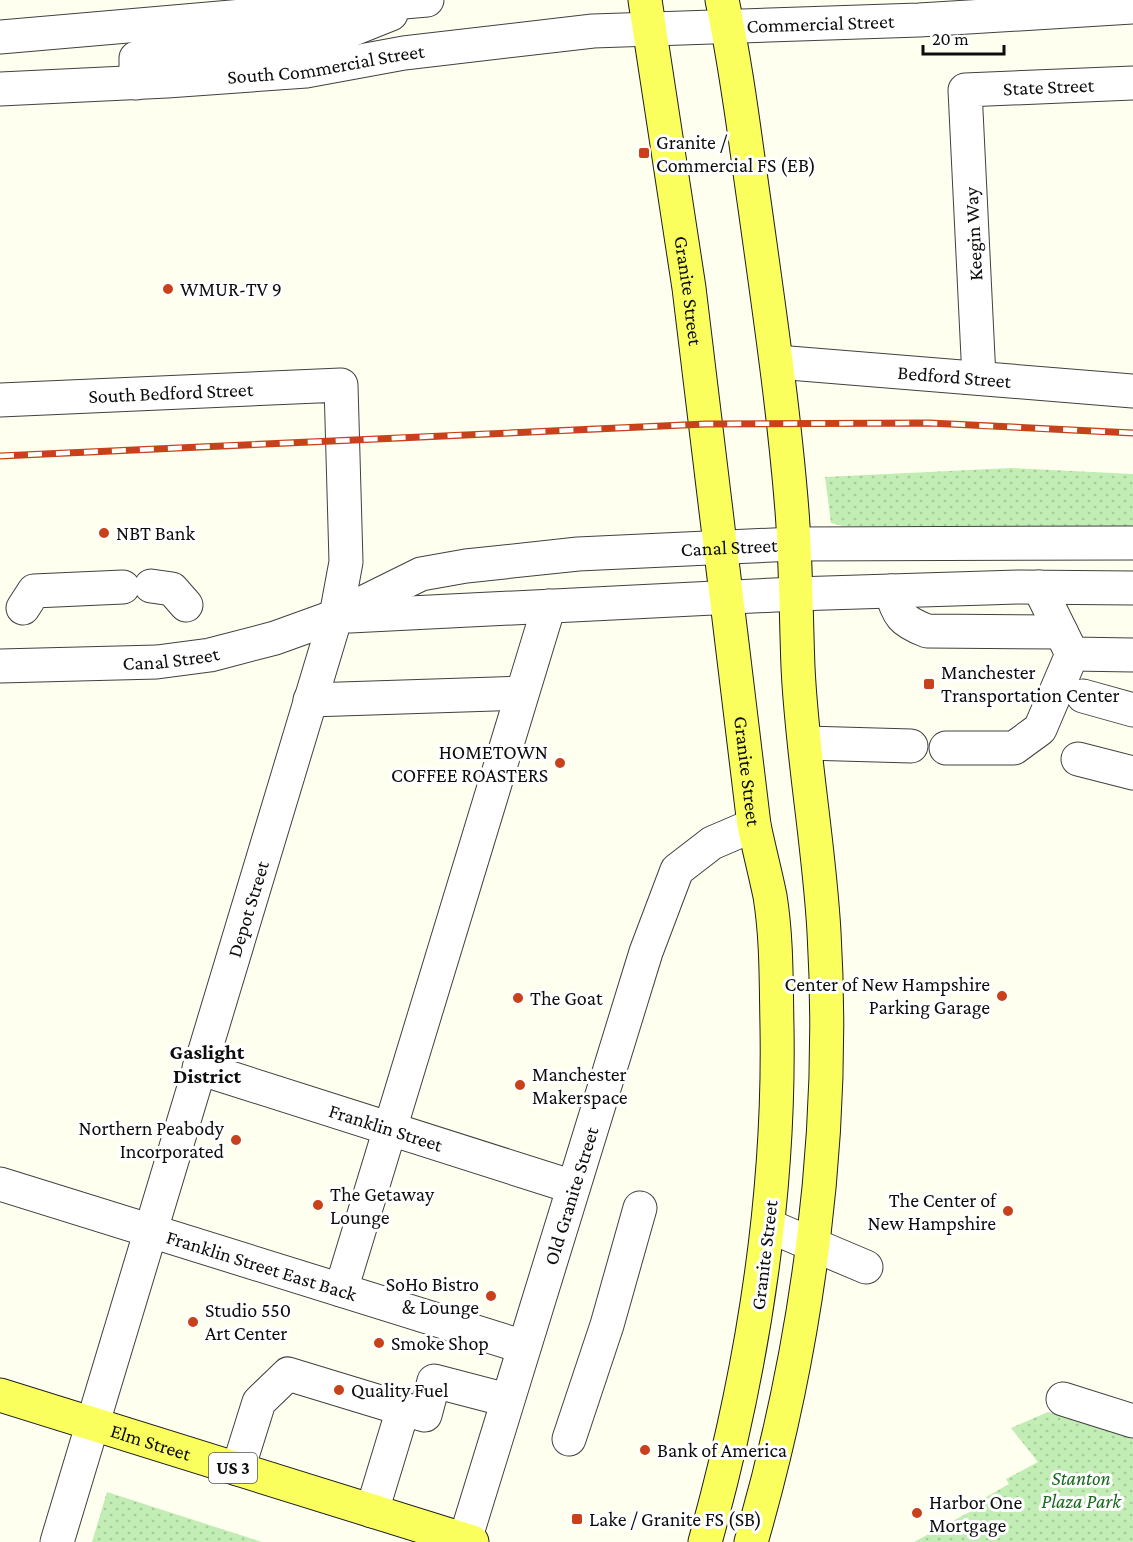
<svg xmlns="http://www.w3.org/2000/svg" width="1133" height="1542" viewBox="0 0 1133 1542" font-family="'Crimson Pro',serif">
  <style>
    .park { fill: url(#park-dots) }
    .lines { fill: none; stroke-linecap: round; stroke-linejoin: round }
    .minor-casing { stroke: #404040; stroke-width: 35 }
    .major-casing { stroke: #1e1e1e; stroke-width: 35 }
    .minor { stroke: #fff; stroke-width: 33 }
    .major { stroke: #faff5e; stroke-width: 33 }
    .rail-casing { stroke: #c9411a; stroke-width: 7 }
    .rail { stroke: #fff; stroke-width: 4.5; stroke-dasharray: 14; stroke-linecap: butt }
    .poi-dot { fill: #c9411a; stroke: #fff; stroke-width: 2 }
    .labels { text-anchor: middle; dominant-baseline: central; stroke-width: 6; stroke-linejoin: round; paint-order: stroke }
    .shield { fill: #fff; stroke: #565656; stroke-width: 1.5 }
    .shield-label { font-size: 18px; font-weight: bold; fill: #0d0d0d }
    .street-label { font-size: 20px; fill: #0d0d0d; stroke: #fff }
    .poi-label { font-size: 20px; fill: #0d0d0d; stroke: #fff; text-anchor: start }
    .park-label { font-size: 20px; font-style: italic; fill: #186b1e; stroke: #fff }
    .neighbourhood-label { font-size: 21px; font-weight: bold; fill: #0d0d0d; stroke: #fff }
  </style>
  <defs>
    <pattern id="park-dots" width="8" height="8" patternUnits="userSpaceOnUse" patternTransform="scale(1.5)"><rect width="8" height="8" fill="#c2edb4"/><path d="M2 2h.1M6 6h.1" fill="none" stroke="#a6ca9a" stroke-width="1.8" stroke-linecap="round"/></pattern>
  </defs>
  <rect width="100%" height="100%" fill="#feffee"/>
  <!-- park -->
  <g class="park">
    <polygon points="1011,468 1133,474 1133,527 843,526 831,523 825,477"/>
    <polygon points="1048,1412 1133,1439 1133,1542 914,1542 988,1502 986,1497 1009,1484 1006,1479 1038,1462 1011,1428"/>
    <polygon points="107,1492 262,1542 92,1542"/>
  </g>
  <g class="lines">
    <!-- minor casing -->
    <g class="minor-casing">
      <g id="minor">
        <polyline points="0,37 427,0"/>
        <polyline points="136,83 136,58 156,52 306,43 336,36 391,14"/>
        <path id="s1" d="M0,89L167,81L306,71L404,53L593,31L919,20L1133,7"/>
        <path id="s2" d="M777,362L1133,391"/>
        <path id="s3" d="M979,378L965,90L1133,83"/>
        <path id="s4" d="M0,400L341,385L346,562L336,616L57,1542"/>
        <polyline points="151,586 172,589 186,605"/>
        <path d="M891,591C899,616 901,621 927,631L1061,632"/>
        <polyline points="23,608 34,591 123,587"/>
        <polyline points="350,616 795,594 1018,587 1133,588"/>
        <polyline points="1072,654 1133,655"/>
        <path id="s5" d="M0,666L157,662L210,655L275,638L336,616L421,574L466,566L578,554L794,544L1133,543"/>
        <polyline points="1083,696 1133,710"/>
        <polyline points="310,700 522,693"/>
        <polyline points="806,743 911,746"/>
        <polyline points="946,748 1014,748 1040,729 1072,654 1039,587"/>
        <polyline points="1078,759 1133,773"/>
        <path id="s6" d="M199,1068L573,1187"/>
        <path id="s7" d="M0,1184L524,1347"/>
        <polyline points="769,1226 866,1267"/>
        <polyline points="341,1290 549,606"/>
        <polyline points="1063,1399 1133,1421"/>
        <polyline points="403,1409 425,1415 434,1381 507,1400"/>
        <polyline points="569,1439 607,1325 640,1208"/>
        <polyline points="238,1469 259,1402 288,1374 403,1409 372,1511"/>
        <path id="s8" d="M465,1540L646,952L677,870L712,843L754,825"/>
      </g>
    </g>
    <!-- major casing -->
    <g class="major-casing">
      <g id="major">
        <path id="s9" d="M645,0L689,288L754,825C759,849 765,872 770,896C777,939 776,984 777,1027C780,1203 752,1373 705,1542"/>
        <path d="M722,0C737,69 745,139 755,208C769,309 784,410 792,511C796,563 796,615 798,667C802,755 819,843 824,932C836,1136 808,1345 751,1542"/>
        <path id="s10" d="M0,1395L472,1542"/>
      </g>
    </g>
    <!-- minor -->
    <use href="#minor" class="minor"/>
    <!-- major -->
    <use href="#major" class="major"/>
    <!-- rail casing -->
    <g class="rail-casing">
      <polyline id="rail" points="0,456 706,424 929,423 1133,433"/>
    </g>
    <!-- rail -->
    <use href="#rail" class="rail"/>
  </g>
  <!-- markers -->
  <g class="poi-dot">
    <rect x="638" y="147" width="12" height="12" rx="3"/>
    <circle cx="168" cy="289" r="6"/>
    <circle cx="104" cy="533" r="6"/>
    <rect x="923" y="678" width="12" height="12" rx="3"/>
    <circle cx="560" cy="763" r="6"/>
    <circle cx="1002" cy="996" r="6"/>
    <circle cx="518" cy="998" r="6"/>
    <circle cx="520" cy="1085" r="6"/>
    <circle cx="236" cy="1140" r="6"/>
    <circle cx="318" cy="1205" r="6"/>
    <circle cx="1008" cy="1211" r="6"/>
    <circle cx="491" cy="1296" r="6"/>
    <circle cx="193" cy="1322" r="6"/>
    <circle cx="379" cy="1343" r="6"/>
    <circle cx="339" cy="1390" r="6"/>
    <circle cx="645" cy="1450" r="6"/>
    <circle cx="917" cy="1513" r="6"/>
    <rect x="571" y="1513" width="12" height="12" rx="3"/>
  </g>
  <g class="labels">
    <!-- shield labels -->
    <rect class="shield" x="209" y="1453" width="48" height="30" rx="4.5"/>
    <g class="shield-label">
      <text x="233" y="1468">US 3</text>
    </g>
    <!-- street labels -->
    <g class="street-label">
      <text stroke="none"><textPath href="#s1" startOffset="824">Commercial Street</textPath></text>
      <text stroke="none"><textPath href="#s1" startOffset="327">South Commercial Street</textPath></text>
      <text stroke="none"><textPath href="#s3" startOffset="372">State Street</textPath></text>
      <text transform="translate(973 234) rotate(-93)">Keegin Way</text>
      <text stroke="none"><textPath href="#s9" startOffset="294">Granite Street</textPath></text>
      <text stroke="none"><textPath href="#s2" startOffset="178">Bedford Street</textPath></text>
      <text stroke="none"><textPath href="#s4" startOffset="171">South Bedford Street</textPath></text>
      <text stroke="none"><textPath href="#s5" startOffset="747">Canal Street</textPath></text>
      <text stroke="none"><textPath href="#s5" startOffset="171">Canal Street</textPath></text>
      <text stroke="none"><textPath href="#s9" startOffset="778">Granite Street</textPath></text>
      <text transform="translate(248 909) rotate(-73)">Depot Street</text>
      <text stroke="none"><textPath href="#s6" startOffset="196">Franklin Street</textPath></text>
      <text stroke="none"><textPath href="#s8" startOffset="360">Old Granite Street</textPath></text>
      <text transform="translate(764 1255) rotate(-83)">Granite Street</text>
      <text stroke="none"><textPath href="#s7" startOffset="274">Franklin Street East Back</textPath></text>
      <text stroke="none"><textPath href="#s10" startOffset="158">Elm Street</textPath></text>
    </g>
    <!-- poi labels -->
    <g class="poi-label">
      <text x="656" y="142">Granite /<tspan x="656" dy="23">Commercial FS (EB)</tspan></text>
      <text x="180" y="289">WMUR-TV 9</text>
      <text x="116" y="533">NBT Bank</text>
      <text x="941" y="672">Manchester<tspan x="941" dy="23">Transportation Center</tspan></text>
      <text x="548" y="752" text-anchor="end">HOMETOWN<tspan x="548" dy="23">COFFEE ROASTERS</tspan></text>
      <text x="990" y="984" text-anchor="end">Center of New Hampshire<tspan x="990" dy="23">Parking Garage</tspan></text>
      <text x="530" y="998">The Goat</text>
      <text x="532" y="1074">Manchester<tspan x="532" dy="23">Makerspace</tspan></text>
      <text x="224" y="1128" text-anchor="end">Northern Peabody<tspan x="224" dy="23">Incorporated</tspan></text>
      <text x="330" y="1194">The Getaway<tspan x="330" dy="23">Lounge</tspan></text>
      <text x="996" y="1200" text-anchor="end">The Center of<tspan x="996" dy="23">New Hampshire</tspan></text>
      <text x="479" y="1284" text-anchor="end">SoHo Bistro<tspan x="479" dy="23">&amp; Lounge</tspan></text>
      <text x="205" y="1310">Studio 550<tspan x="205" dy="23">Art Center</tspan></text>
      <text x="391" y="1343">Smoke Shop</text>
      <text x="351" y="1390">Quality Fuel</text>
      <text x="657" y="1450">Bank of America</text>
      <text x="929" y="1502">Harbor One<tspan x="929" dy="23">Mortgage</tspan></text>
      <text x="589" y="1519">Lake / Granite FS (SB)</text>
    </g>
    <!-- park labels -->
    <g class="park-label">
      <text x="1081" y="1478">Stanton<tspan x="1081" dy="23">Plaza Park</tspan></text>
    </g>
    <!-- neighbourhood labels -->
    <g class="neighbourhood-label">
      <text x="207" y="1052">Gaslight<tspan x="207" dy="24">District</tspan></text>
    </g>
  </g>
  <!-- scale -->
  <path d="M923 45v9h81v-9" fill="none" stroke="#0d0d0d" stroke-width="3"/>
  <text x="932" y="45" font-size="18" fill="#0d0d0d" stroke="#ffffff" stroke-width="4.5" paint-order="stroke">20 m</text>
</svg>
